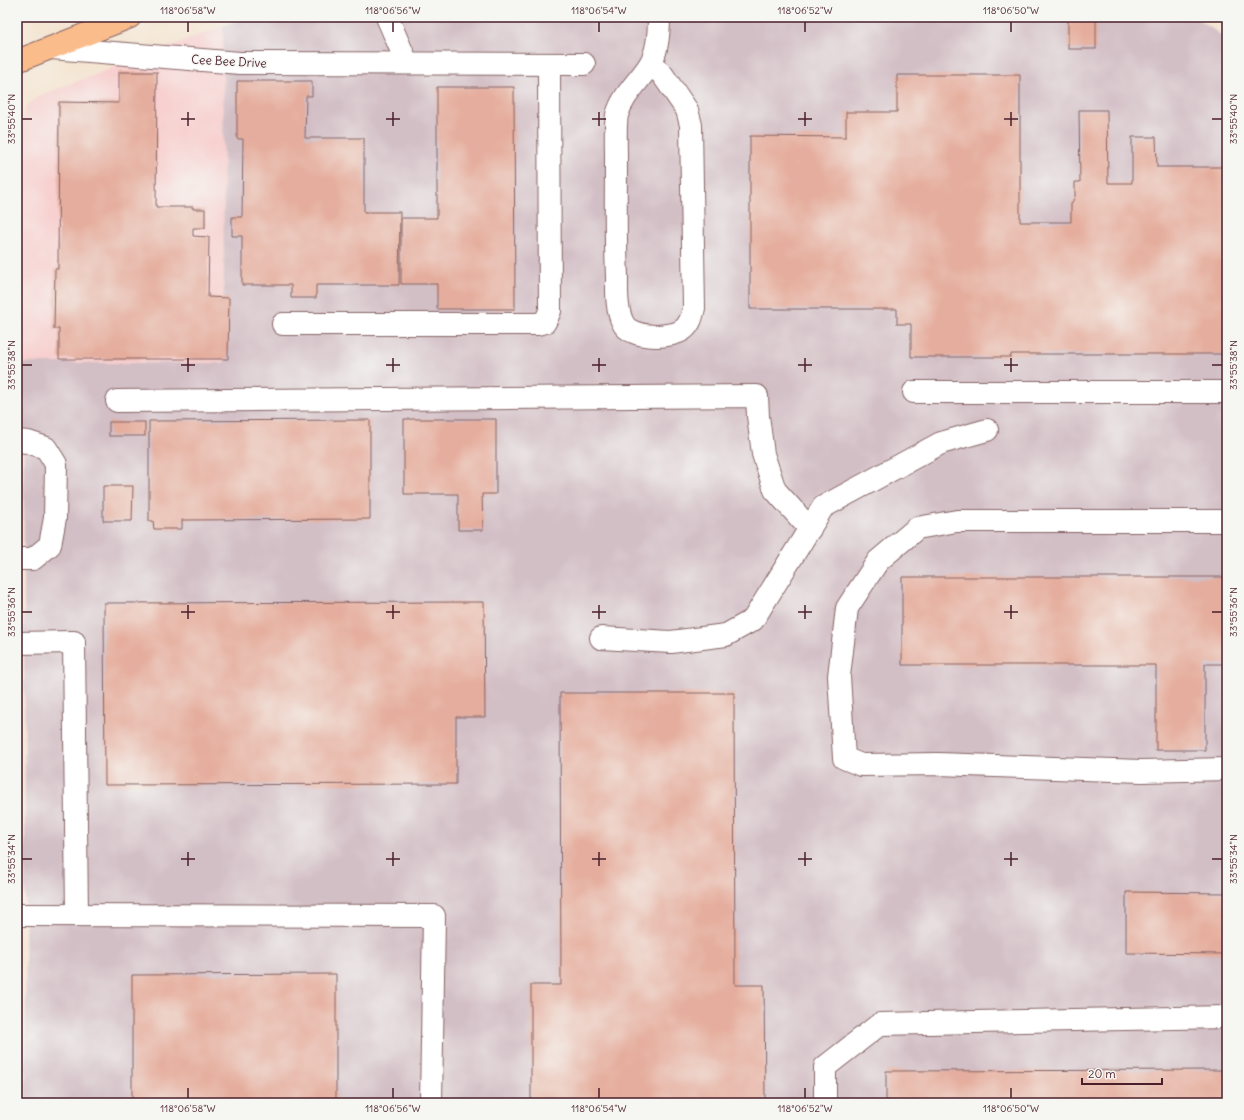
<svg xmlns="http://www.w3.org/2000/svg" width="1244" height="1120" viewBox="0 0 1244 1120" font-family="Delius,sans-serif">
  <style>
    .built { fill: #f7d0cf }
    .industrial { fill: #d2bec5 }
    .building { fill: #e5ad9d }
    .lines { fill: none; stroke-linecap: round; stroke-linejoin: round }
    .minor-casing { stroke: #866465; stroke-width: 24 }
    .major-casing { stroke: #866465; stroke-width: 24 }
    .minor { stroke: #fff; stroke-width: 22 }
    .major { stroke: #fabc8b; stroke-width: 22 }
    .ticks { fill: none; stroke: #4a1f2b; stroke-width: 1.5 }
    .labels { text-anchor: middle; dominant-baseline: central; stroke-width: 3; stroke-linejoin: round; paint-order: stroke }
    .street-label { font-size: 12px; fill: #4a1f2b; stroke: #f6f6f2 }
    .neatline { fill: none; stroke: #4a1f2b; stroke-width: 1.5 }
    .ticks-label { font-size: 10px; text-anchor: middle; fill: #4a1f2b }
  </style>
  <rect width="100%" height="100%" fill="#f6f6f2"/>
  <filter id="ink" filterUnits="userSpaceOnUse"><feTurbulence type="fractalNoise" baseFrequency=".025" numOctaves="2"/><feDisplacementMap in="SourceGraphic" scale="8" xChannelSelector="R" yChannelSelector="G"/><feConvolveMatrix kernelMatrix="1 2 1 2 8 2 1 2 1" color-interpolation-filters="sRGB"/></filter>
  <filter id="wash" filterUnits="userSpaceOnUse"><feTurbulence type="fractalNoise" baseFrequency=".012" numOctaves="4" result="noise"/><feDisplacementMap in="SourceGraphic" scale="16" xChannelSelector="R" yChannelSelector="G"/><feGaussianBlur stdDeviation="0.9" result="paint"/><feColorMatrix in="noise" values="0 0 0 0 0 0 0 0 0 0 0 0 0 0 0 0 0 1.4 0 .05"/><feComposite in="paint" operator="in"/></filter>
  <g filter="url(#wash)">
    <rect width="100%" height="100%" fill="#f4e4d0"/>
    <!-- built -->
    <polygon class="built" points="223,26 224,363 23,363 22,123 26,106 41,95"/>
    <!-- industrial -->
    <polygon class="industrial" points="247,17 1195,17 1227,39 1227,1103 26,1103 23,363 224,363 223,26"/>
    <g id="blocks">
      <!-- building -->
      <g class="building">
        <rect x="1068" y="17" width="28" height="32"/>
        <polygon points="119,72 157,72 156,207 193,207 193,209 205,209 205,228 193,228 193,236 209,237 208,297 229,298 228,359 59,359 59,329 54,329 55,269 58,269 59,102 119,103"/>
        <polygon points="897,75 1020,75 1020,222 1071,222 1071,204 1075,197 1075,182 1080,182 1079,110 1107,110 1108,183 1132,183 1132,137 1156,137 1157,167 1227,167 1227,354 1011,354 1011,357 911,357 911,324 897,324 897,309 750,309 750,136 846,137 846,112 897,112"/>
        <polygon points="237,81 312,81 312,96 306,96 305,138 364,138 364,212 400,212 399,285 316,285 316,298 291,298 291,285 242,285 242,236 232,236 232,217 242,217 243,139 237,139"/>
        <polygon points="437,87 514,87 515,309 437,309 437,284 401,284 401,218 437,218"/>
        <polygon points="404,419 496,419 496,494 482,494 483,530 458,530 458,494 404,494"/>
        <polygon points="370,420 370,519 182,520 182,529 154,529 153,521 149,521 149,421"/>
        <rect x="109" y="422" width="36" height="14"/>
        <polygon points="103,486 133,486 132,521 103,521"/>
        <polygon points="902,577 1227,577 1227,664 1205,664 1205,750 1156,750 1156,665 902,665"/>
        <polygon points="484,602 485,717 456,717 456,784 105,785 104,603"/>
        <polygon points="560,693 734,693 735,985 764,985 765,1103 531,1103 531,985 561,985"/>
        <polygon points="1126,892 1227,893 1227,954 1126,953"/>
        <polygon points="336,974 336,1103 132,1103 132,975"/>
        <polygon points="1227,1070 1227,1103 886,1103 886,1071"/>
      </g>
    </g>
  </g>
  <g filter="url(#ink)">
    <use href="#blocks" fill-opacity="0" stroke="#866465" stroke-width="1"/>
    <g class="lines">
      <!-- minor casing -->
      <g class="minor-casing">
        <g id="minor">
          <polyline points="387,17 407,63"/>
          <polyline points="51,48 240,63 584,64"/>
          <path d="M650,64L662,74L687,110L691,125L694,308C692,316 691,323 684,329C672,339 630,339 623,323C616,309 617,291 617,276C615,236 616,197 616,157C616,146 615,125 617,115C623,94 639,82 650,64C658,51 659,32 659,17"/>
          <polyline points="283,324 537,324 545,322 550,311 549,64"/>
          <polyline points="914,392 1227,392"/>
          <polyline points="117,401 757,396 758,416 763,454 775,490 810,529"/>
          <polyline points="17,441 28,442 46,448 56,464 55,518 50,545 33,559 17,559"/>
          <polyline points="1227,521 957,521 917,528 878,561 847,608 839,676 844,758 861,765 938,764 1142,771 1227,769"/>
          <polyline points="601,638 671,642 726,635 753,620 823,507 941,443 987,430"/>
          <polyline points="17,643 74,642 77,915"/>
          <polyline points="17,915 434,916 431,1103"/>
          <polyline points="825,1103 825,1067 880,1024 1227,1017"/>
        </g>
      </g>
      <!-- major casing -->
      <g class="major-casing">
        <polyline id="major" points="17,61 130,17"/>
      </g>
      <!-- minor -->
      <use href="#minor" class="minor"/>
      <!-- major -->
      <use href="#major" class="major"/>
    </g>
  </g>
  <!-- ticks -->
  <path class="ticks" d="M188,22V32M393,22V32M599,22V32M805,22V32M1011,22V32M188,112V126M393,112V126M599,112V126M805,112V126M1011,112V126M22,119H32M181,119H195M386,119H400M592,119H606M798,119H812M1004,119H1018M1212,119H1222M188,358V372M393,358V372M599,358V372M805,358V372M1011,358V372M22,365H32M181,365H195M386,365H400M592,365H606M798,365H812M1004,365H1018M1212,365H1222M188,605V619M393,605V619M599,605V619M805,605V619M1011,605V619M22,612H32M181,612H195M386,612H400M592,612H606M798,612H812M1004,612H1018M1212,612H1222M188,852V866M393,852V866M599,852V866M805,852V866M1011,852V866M22,859H32M181,859H195M386,859H400M592,859H606M798,859H812M1004,859H1018M1212,859H1222M188,1088V1098M393,1088V1098M599,1088V1098M805,1088V1098M1011,1088V1098"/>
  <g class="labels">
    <!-- street labels -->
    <g class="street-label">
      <text transform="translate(229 61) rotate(3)">Cee Bee Drive</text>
    </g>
  </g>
  <!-- margin -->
  <rect width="1244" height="1120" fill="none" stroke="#f6f6f2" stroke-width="44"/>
  <!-- scale -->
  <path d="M1082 1078v6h80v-6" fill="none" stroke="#4a1f2b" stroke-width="2"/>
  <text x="1088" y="1078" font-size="12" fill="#4a1f2b" stroke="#f6f6f2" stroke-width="3" paint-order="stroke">20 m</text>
  <rect x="22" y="22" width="1200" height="1076" class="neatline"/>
  <g class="ticks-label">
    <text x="188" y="14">118°06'58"W</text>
    <text x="393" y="14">118°06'56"W</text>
    <text x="599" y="14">118°06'54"W</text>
    <text x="805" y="14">118°06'52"W</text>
    <text x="1011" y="14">118°06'50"W</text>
    <text transform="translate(11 119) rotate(-90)" y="4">33°55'40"N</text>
    <text transform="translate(1233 119) rotate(-90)" y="4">33°55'40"N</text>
    <text transform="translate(11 365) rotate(-90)" y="4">33°55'38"N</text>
    <text transform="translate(1233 365) rotate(-90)" y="4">33°55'38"N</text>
    <text transform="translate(11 612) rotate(-90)" y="4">33°55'36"N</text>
    <text transform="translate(1233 612) rotate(-90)" y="4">33°55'36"N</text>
    <text transform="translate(11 859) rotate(-90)" y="4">33°55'34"N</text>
    <text transform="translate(1233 859) rotate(-90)" y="4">33°55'34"N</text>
    <text x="188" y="1112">118°06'58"W</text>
    <text x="393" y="1112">118°06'56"W</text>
    <text x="599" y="1112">118°06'54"W</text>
    <text x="805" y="1112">118°06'52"W</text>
    <text x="1011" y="1112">118°06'50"W</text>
  </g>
</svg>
